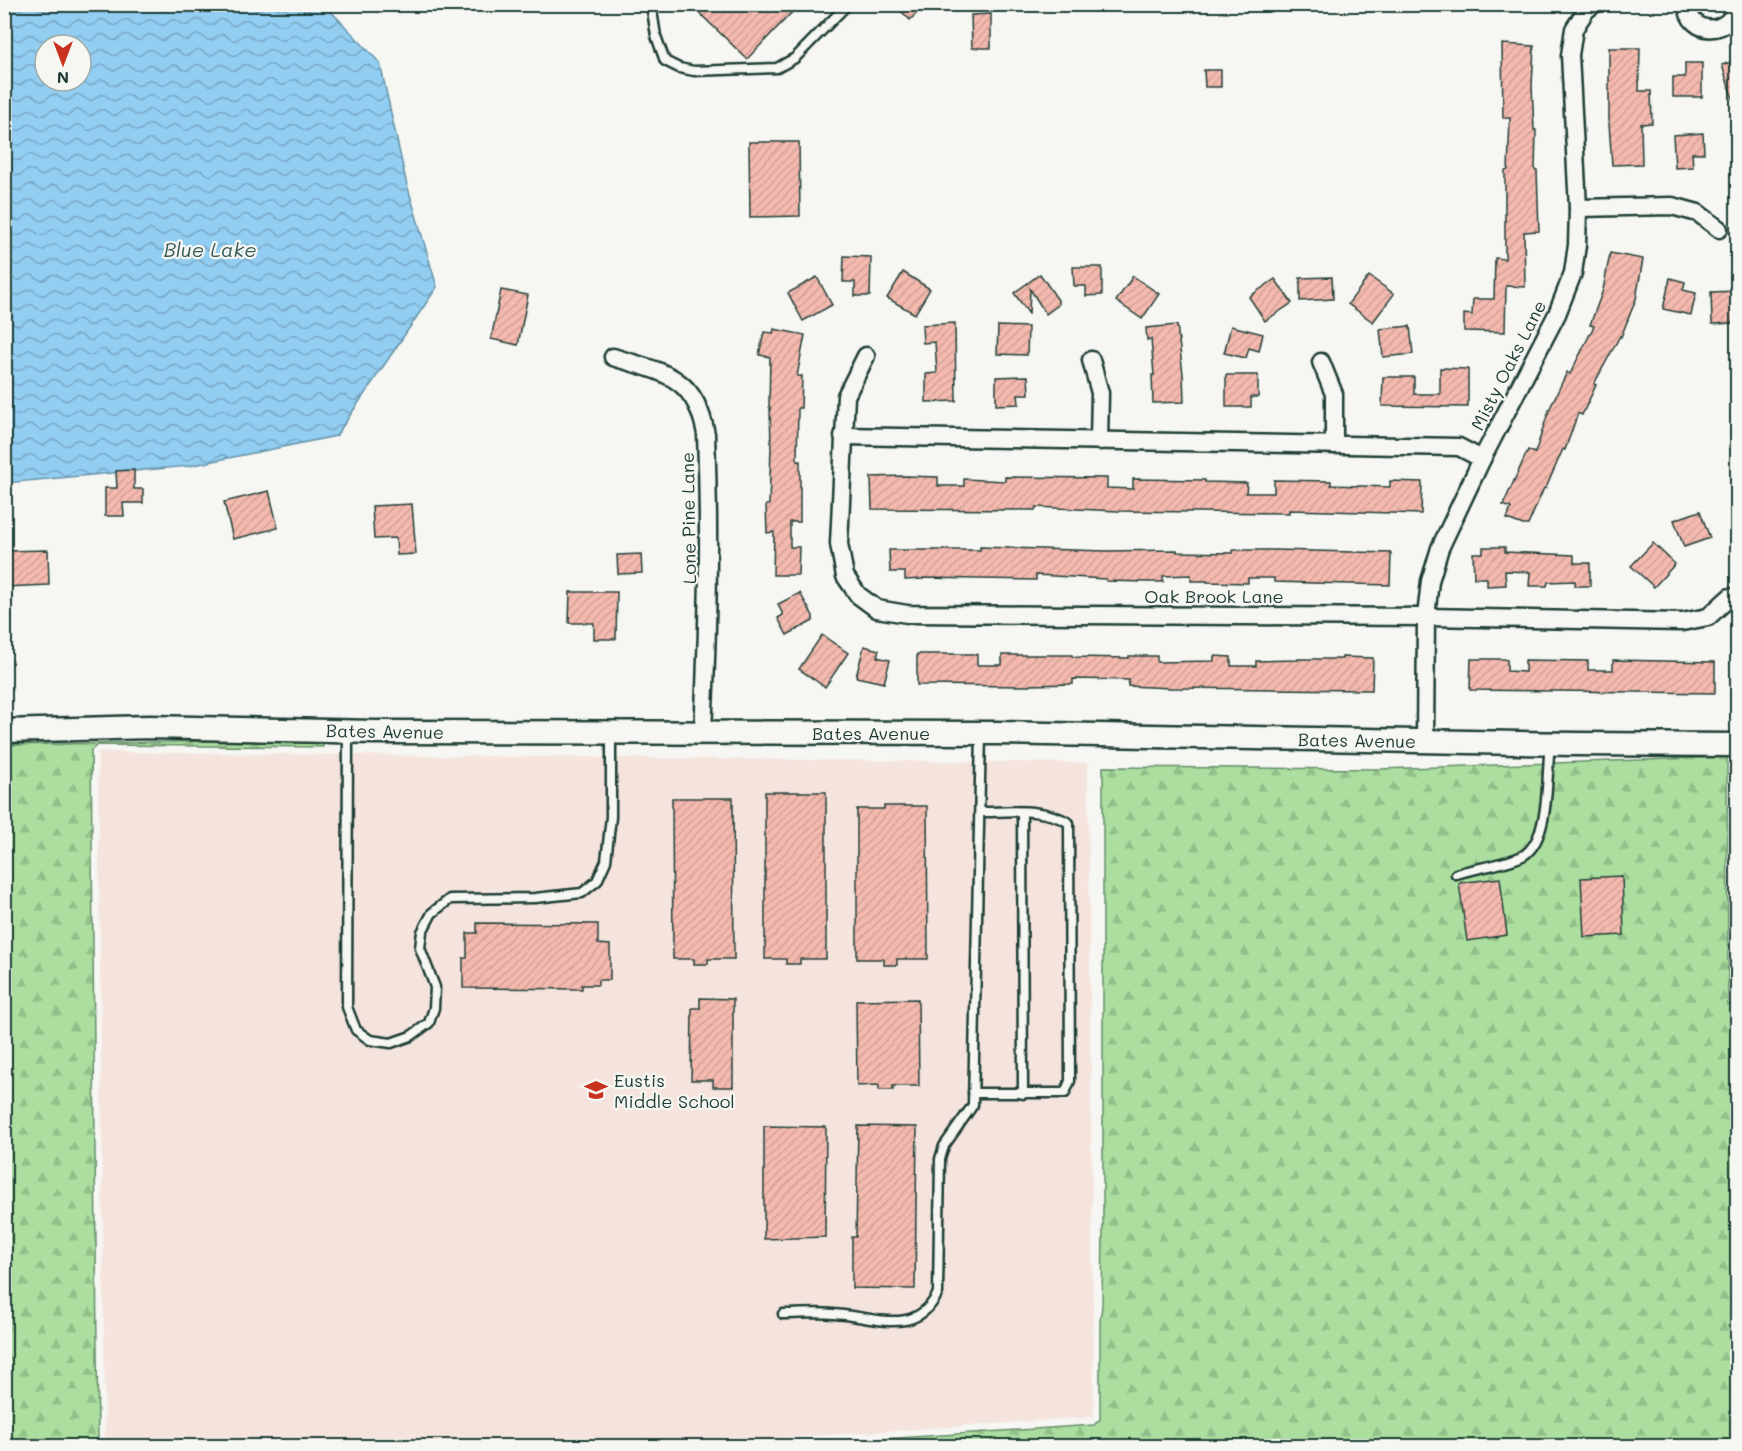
<svg xmlns="http://www.w3.org/2000/svg" width="1742" height="1451" viewBox="0 0 1742 1451" font-family="Mali,sans-serif">
  <style>
    .built { fill: #f5e4de }
    .forest { fill: url(#forest-firs); stroke: #658e6a; stroke-width: 1.5 }
    .water { fill: url(#water-waves); stroke: #6493a6; stroke-width: 1.5; fill-rule: evenodd }
    .building { fill: url(#building-hatch); stroke: #1f3d34; stroke-width: 1.5 }
    .lines { fill: none; stroke-linecap: round; stroke-linejoin: round }
    .lane-casing { stroke: #1f3d34; stroke-width: 13 }
    .street-casing { stroke: #1f3d34; stroke-width: 21 }
    .secondary-casing { stroke: #1f3d34; stroke-width: 27 }
    .lane { stroke: #f6f6f2; stroke-width: 8 }
    .street { stroke: #f6f6f2; stroke-width: 16 }
    .secondary { stroke: #f6f6f2; stroke-width: 22 }
    .labels { text-anchor: middle; dominant-baseline: central; stroke-width: 4.5; stroke-linejoin: round; paint-order: stroke }
    .street-label { font-size: 18px; fill: #1f3d34; stroke: #f6f6f2 }
    .poi-label { font-size: 18px; fill: #1f3d34; stroke: #f6f6f2; text-anchor: start }
    .water-label { font-size: 20px; font-style: italic; fill: #365a5a; stroke: #f6f6f2 }
  </style>
  <defs>
    <pattern id="forest-firs" width="22" height="20" patternUnits="userSpaceOnUse" patternTransform="scale(1.5)"><rect width="22" height="20" fill="#abde9f"/><path d="M5 1l3.5 6h-7zM16 11l3.5 6h-7z" fill="#93bf8a"/></pattern>
    <pattern id="water-waves" width="16" height="10" patternUnits="userSpaceOnUse" patternTransform="scale(1.5)"><rect width="16" height="10" fill="#92cdf2"/><path d="M0 5q4-4 8 0t8 0" fill="none" stroke="#77a8c5"/></pattern>
    <pattern id="building-hatch" width="6" height="6" patternUnits="userSpaceOnUse" patternTransform="scale(1.5)"><rect width="6" height="6" fill="#f4b9af"/><path d="M-1 1l2-2M0 6l6-6M5 7l2-2" fill="none" stroke="#d1a097"/></pattern>
  </defs>
  <rect width="100%" height="100%" fill="#f6f6f2"/>
  <filter id="ink" filterUnits="userSpaceOnUse"><feTurbulence type="fractalNoise" baseFrequency=".0167" numOctaves="2"/><feDisplacementMap in="SourceGraphic" scale="12" xChannelSelector="R" yChannelSelector="G"/><feConvolveMatrix kernelMatrix="1 2 1 2 8 2 1 2 1" color-interpolation-filters="sRGB"/></filter>
  <g filter="url(#ink)">
    <!-- built -->
    <polygon class="built" points="98,752 1088,763 1094,1417 667,1446 105,1446"/>
    <!-- forest -->
    <g class="forest">
      <polygon points="323,739 323,747 98,745 91,750 98,1446 5,1446 4,745"/>
      <polygon points="1727,757 1728,1002 1727,1005 1738,1004 1737,1446 777,1446 1094,1425 1100,1419 1100,1321 1102,1306 1103,1227 1103,767 1379,769"/>
    </g>
    <!-- water -->
    <path class="water" d="M5,5H325L380,63L406,181L437,287L336,436L189,466L5,483ZM45,45H81V81H45Z"/>
    <!-- building -->
    <g class="building">
      <polygon points="690,4 800,4 747,59"/>
      <polygon points="894,4 926,4 910,20"/>
      <polygon points="991,14 991,48 972,48 971,15"/>
      <polygon points="1502,44 1534,46 1532,86 1534,130 1536,130 1535,170 1537,170 1539,231 1524,232 1525,287 1506,286 1505,332 1464,331 1464,314 1472,315 1473,299 1494,299 1495,258 1505,259 1505,171 1508,170 1510,118 1503,118"/>
      <polygon points="1609,48 1640,48 1639,91 1651,91 1652,123 1641,124 1642,164 1612,165 1609,124"/>
      <polygon points="1737,60 1737,106 1735,106 1722,65"/>
      <polygon points="1685,63 1702,63 1702,97 1673,97 1673,77 1685,77"/>
      <polygon points="1204,70 1221,70 1221,87 1205,87"/>
      <polygon points="1703,133 1704,153 1692,153 1693,167 1675,168 1673,135"/>
      <polygon points="749,142 799,142 800,216 750,217"/>
      <polygon points="1610,253 1643,259 1636,299 1621,337 1620,336 1594,384 1596,385 1582,415 1578,413 1565,450 1563,449 1546,488 1544,488 1528,525 1523,525 1507,519 1511,508 1503,505 1528,450 1535,453 1549,410 1567,372 1570,374 1594,326 1590,325 1603,290"/>
      <polygon points="844,256 871,257 870,296 855,296 855,282 843,282"/>
      <polygon points="1073,267 1102,267 1102,295 1086,296 1086,286 1074,286"/>
      <polygon points="903,272 930,289 915,314 887,298"/>
      <polygon points="1040,274 1058,300 1058,305 1046,314 1030,289 1029,314 1014,293"/>
      <polygon points="1133,276 1159,294 1142,319 1116,301"/>
      <polygon points="1369,276 1394,294 1373,322 1348,304"/>
      <polygon points="817,277 832,305 803,321 788,293"/>
      <polygon points="1332,277 1333,299 1300,301 1300,278"/>
      <polygon points="1670,278 1685,282 1683,290 1696,293 1691,315 1663,309"/>
      <polygon points="1275,279 1292,303 1265,321 1249,297"/>
      <polygon points="501,290 528,295 518,345 491,339"/>
      <polygon points="1737,291 1737,323 1712,324 1711,292"/>
      <polygon points="955,323 956,401 926,402 926,374 937,373 935,342 923,343 922,325"/>
      <polygon points="1177,325 1183,374 1184,402 1153,403 1152,375 1154,375 1151,339 1147,340 1146,328"/>
      <polygon points="998,326 1028,327 1027,355 997,354"/>
      <polygon points="1231,326 1263,334 1259,351 1249,348 1246,358 1224,353"/>
      <polygon points="1410,326 1413,354 1383,357 1380,329"/>
      <polygon points="774,329 805,335 797,376 802,376 801,408 798,408 797,461 800,461 800,522 790,522 790,547 799,547 798,575 773,575 774,532 767,533 766,505 769,505 771,448 770,407 769,407 770,357 759,355 764,332 773,333"/>
      <polygon points="1440,368 1468,369 1468,407 1382,406 1383,377 1414,377 1414,394 1440,394"/>
      <polygon points="1226,375 1258,375 1258,397 1251,397 1251,407 1226,407"/>
      <polygon points="1028,376 1029,394 1018,394 1019,404 996,405 996,377"/>
      <polygon points="134,470 134,489 143,489 143,503 123,503 124,516 105,516 105,488 117,488 116,471"/>
      <polygon points="904,476 938,477 938,486 964,486 964,479 1005,481 1005,477 1107,478 1107,488 1133,489 1133,479 1205,480 1205,482 1247,483 1246,493 1274,493 1274,480 1331,481 1331,485 1390,487 1390,481 1422,482 1421,514 1330,511 1289,510 1289,513 1118,511 1036,507 1035,510 872,509 871,477"/>
      <polygon points="269,491 278,528 233,539 224,502"/>
      <polygon points="412,504 416,554 397,555 396,538 374,539 372,506"/>
      <polygon points="1700,511 1710,538 1684,547 1674,520"/>
      <polygon points="1653,543 1675,564 1654,587 1631,566"/>
      <polygon points="980,547 1105,551 1177,550 1177,552 1233,553 1233,550 1275,550 1391,553 1390,585 1274,582 1274,578 1248,578 1248,583 1207,582 1207,581 1191,581 1191,575 1163,576 1163,582 1149,582 1106,581 1106,579 1036,575 1036,580 923,578 923,579 905,580 905,572 890,572 889,550 980,550"/>
      <polygon points="1483,547 1505,547 1505,552 1574,555 1574,563 1590,563 1590,586 1575,586 1575,581 1548,582 1547,586 1529,586 1530,572 1505,571 1506,585 1487,586 1487,578 1474,578 1473,553 1483,553"/>
      <polygon points="48,550 49,585 4,587 4,551"/>
      <polygon points="641,554 642,573 618,574 617,555"/>
      <polygon points="570,592 617,592 616,639 594,639 594,623 569,623"/>
      <polygon points="800,593 813,616 813,621 787,635 778,618 783,615 778,604"/>
      <polygon points="822,635 848,653 825,687 799,669"/>
      <polygon points="864,646 879,650 877,657 890,660 884,683 856,677"/>
      <polygon points="917,654 977,654 977,665 1002,665 1002,655 1072,655 1073,657 1129,658 1129,656 1157,656 1157,662 1214,661 1214,656 1231,657 1231,666 1256,666 1256,661 1298,660 1298,659 1342,659 1342,657 1373,658 1372,690 1172,688 1128,686 1129,680 1073,679 1073,684 1030,685 1030,686 917,685"/>
      <polygon points="1471,659 1504,659 1507,660 1507,671 1525,672 1525,660 1588,661 1588,670 1613,670 1613,660 1715,662 1715,693 1470,690"/>
      <polygon points="765,792 826,792 826,959 800,959 800,964 786,964 786,959 765,959"/>
      <polygon points="672,798 733,798 734,959 708,959 708,964 694,964 694,959 673,959"/>
      <polygon points="884,806 927,806 928,959 897,959 897,965 884,965 884,959 857,959 857,809 884,809"/>
      <polygon points="1622,876 1624,935 1584,937 1581,878"/>
      <polygon points="1500,878 1507,935 1467,941 1459,883"/>
      <polygon points="477,923 598,924 598,944 610,945 610,980 598,980 598,985 582,985 582,989 463,988 463,958 467,958 467,933 477,933"/>
      <polygon points="700,998 733,999 733,1087 713,1087 713,1080 691,1080 692,1008 700,1008"/>
      <polygon points="918,999 919,1086 893,1086 893,1090 879,1090 879,1085 857,1086 856,1000"/>
      <polygon points="764,1126 826,1127 825,1237 764,1239"/>
      <polygon points="858,1126 917,1127 915,1289 852,1288 852,1237 856,1237"/>
    </g>
    <g class="lines">
      <!-- lane casing -->
      <g class="lane-casing">
        <g id="lane">
          <polyline points="651,4 656,36 665,61 679,68 694,71 777,68 795,58 848,4"/>
          <polyline points="348,733 347,1007 356,1030 370,1040 391,1043 411,1036 429,1023 434,1008 435,987 420,948 422,932 432,913 450,899 535,898 582,893 597,881 606,861 611,817 611,732"/>
          <polyline points="1022,812 1023,1094"/>
          <path d="M1456,874C1472,869 1511,863 1524,855C1551,837 1546,774 1550,744"/>
          <path d="M973,1093H1065L1070,1081L1069,823C1044,807 1008,812 980,812"/>
          <path d="M783,1314C800,1314 817,1312 834,1314C873,1316 916,1338 938,1293L940,1159L944,1146L973,1105L981,733"/>
        </g>
      </g>
      <!-- street casing -->
      <g class="street-casing">
        <g id="street">
          <path d="M1687,4C1689,37 1732,36 1737,4"/>
          <polyline points="1578,208 1672,206 1698,213 1719,229"/>
          <polyline points="866,356 846,396 839,544 845,576 858,595 877,609 907,614 1426,617 1682,622 1708,617 1730,597"/>
          <path d="M613,357C664,373 695,375 706,434C710,534 708,633 703,732"/>
          <polyline points="1091,360 1100,393 1099,441"/>
          <polyline points="1321,362 1334,394 1334,445"/>
          <polyline points="843,436 1459,447 1482,459"/>
          <polyline points="1425,741 1426,617 1430,581 1440,548 1482,459 1557,314 1573,273 1577,245 1578,208 1570,55 1574,29 1586,10 1594,4"/>
        </g>
      </g>
      <!-- secondary casing -->
      <g class="secondary-casing">
        <polyline id="secondary" points="4,731 149,727 375,732 996,733 1575,744 1738,745"/>
      </g>
      <!-- lane -->
      <use href="#lane" class="lane"/>
      <!-- street -->
      <use href="#street" class="street"/>
      <!-- secondary -->
      <use href="#secondary" class="secondary"/>
    </g>
  </g>
  <!-- icons -->
  <defs>
    <g id="school-bare" transform="scale(1.8)"><path d="M0-5L7-2L0 1L-7-2ZM-4 1L0 2.5L4 1V4Q0 6-4 4Z" fill="#c8321e" stroke="#f6f6f2" stroke-width="2.5" paint-order="stroke"/></g>
  </defs>
  <g fill-rule="evenodd">
    <use href="#school-bare" x="596" y="1090"/>
  </g>
  <g class="labels">
    <!-- street labels -->
    <g class="street-label">
      <text transform="translate(1508 365) rotate(-63)">Misty Oaks Lane</text>
      <text transform="translate(688 518) rotate(-91)">Lone Pine Lane</text>
      <text x="1214" y="596">Oak Brook Lane</text>
      <text transform="translate(385 731) rotate(1)">Bates Avenue</text>
      <text x="871" y="733">Bates Avenue</text>
      <text transform="translate(1357 740) rotate(1)">Bates Avenue</text>
    </g>
    <!-- poi labels -->
    <g class="poi-label">
      <text x="614" y="1080">Eustis<tspan x="614" dy="21">Middle School</tspan></text>
    </g>
    <!-- water labels -->
    <g class="water-label">
      <text x="210" y="249">Blue Lake</text>
    </g>
  </g>
  <!-- margin -->
  <rect width="1742" height="1451" fill="none" stroke="#f6f6f2" stroke-width="24"/>
  <rect x="12" y="12" width="1718" height="1427" fill="none" stroke="#1f3d34" stroke-width="2" filter="url(#ink)"/>
  <!-- north arrow -->
  <g transform="translate(63 63) rotate(180)"><circle r="28" fill="#f6f6f2" stroke="#a0aca6" stroke-width="1.5"/>
  <path d="M0-4.5L10 22L0 15L-10 22Z" fill="#c8321e"/>
  <text y="-9" font-size="16" font-weight="bold" text-anchor="middle" fill="#1f3d34">N</text>
  </g>
</svg>
